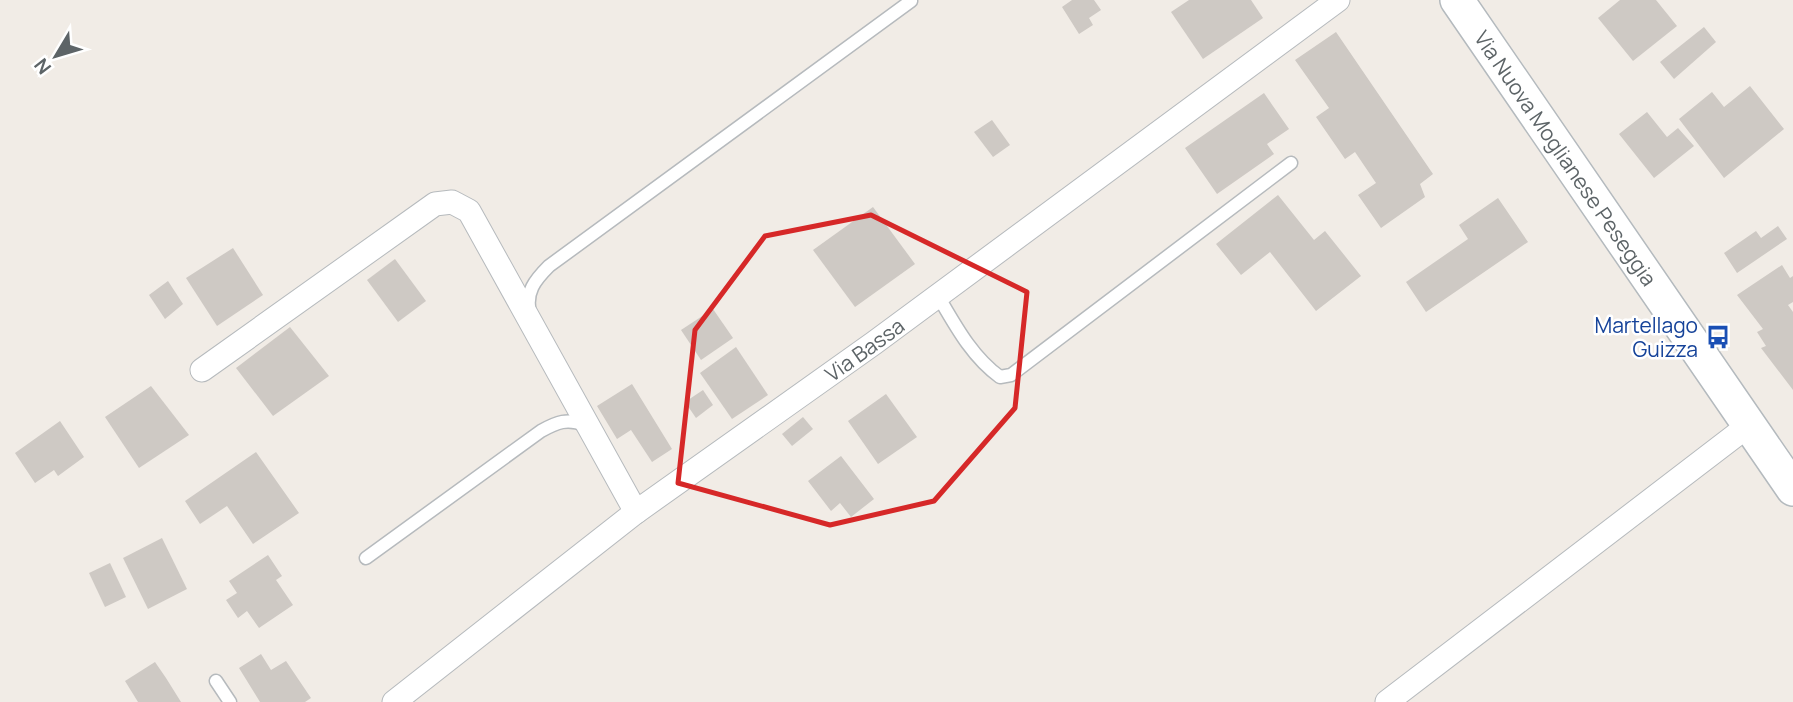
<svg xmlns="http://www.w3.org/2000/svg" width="1793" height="702" viewBox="0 0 1793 702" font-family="Manrope,sans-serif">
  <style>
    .building { fill: #cec9c4 }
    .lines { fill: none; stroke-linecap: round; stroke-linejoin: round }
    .service-casing { stroke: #b6babd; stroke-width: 15 }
    .minor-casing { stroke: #b6babd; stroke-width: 25 }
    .secondary-casing { stroke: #b4babe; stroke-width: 36 }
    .service { stroke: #fff; stroke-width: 12 }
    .minor { stroke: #fff; stroke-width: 23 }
    .secondary { stroke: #fff; stroke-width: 33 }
    .marked { fill: none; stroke: #d62828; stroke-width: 5; stroke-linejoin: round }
    .labels { text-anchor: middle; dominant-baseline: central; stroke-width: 5; stroke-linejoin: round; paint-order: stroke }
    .street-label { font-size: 21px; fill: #5d6467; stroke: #fff }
    .transit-label { font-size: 21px; fill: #164399; stroke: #fff; text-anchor: end }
  </style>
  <rect width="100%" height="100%" fill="#f1ece6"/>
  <!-- building -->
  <g class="building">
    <polygon points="1072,0 1094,0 1101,10 1089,18 1093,25 1079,34 1062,7"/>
    <polygon points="1189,0 1251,0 1263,18 1203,59 1171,12"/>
    <polygon points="1620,0 1656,0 1677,26 1633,61 1598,18"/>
    <polygon points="1704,27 1716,42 1674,79 1660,62"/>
    <polygon points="1336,32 1433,174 1420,184 1425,197 1381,228 1358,195 1376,183 1355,152 1345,159 1316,117 1329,108 1295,60"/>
    <polygon points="1750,86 1784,129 1724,178 1679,119 1712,92 1724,107"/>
    <polygon points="1264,93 1289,129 1267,144 1274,154 1217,194 1185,148"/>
    <polygon points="1647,112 1667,137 1678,128 1694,146 1654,178 1619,134"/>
    <polygon points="992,120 1010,145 993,157 974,132"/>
    <polygon points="1278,195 1314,240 1325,231 1361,276 1316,311 1270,252 1241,275 1216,244"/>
    <polygon points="1498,198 1528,242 1426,312 1406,282 1468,239 1459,225"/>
    <polygon points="873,207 915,264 855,307 813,250"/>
    <polygon points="1778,226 1787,239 1737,273 1724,253 1756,231 1761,238"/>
    <polygon points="233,248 263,295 217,326 186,278"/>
    <polygon points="395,259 426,301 398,322 367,280"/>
    <polygon points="1782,265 1790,278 1793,276 1793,302 1788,305 1793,312 1793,390 1761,348 1766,346 1757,332 1763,329 1737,295"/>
    <polygon points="168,281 183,304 165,319 149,295"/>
    <polygon points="713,309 733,338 701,360 681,330"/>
    <polygon points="290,327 329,376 273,416 236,368"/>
    <polygon points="736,347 768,395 732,419 700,373"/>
    <polygon points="632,384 672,449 652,462 631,430 617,439 597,406"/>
    <polygon points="151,386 189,435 139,468 105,417"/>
    <polygon points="703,390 713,405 696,418 685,402"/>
    <polygon points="886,394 917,437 878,464 848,421"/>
    <polygon points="803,417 813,429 792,446 782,434"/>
    <polygon points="60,421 84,457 58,476 54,470 35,483 15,453"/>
    <polygon points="256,452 299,513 253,544 227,506 200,524 185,501"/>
    <polygon points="841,456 874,499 851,517 840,503 831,511 808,481"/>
    <polygon points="162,538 187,589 148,609 123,558"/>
    <polygon points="268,555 282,576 276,580 293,605 259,628 247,611 238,618 226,600 237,593 229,581"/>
    <polygon points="110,563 126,597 105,607 89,573"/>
    <polygon points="261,654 271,670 286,661 311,698 305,702 260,702 239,668"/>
    <polygon points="155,662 166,678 181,702 138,702 125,681"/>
  </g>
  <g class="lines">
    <!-- service casing -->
    <g class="service-casing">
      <g id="service">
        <path d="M938,296C955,325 972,357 1000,377L1011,375L1291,163"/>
        <path d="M530,313C525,292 535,280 549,266L911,1"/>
        <path d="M366,558L541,431C557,422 567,418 585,425"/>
        <polyline points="216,681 230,702"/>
      </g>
    </g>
    <!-- minor casing -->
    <g class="minor-casing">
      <g id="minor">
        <polyline points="202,370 435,204 452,202 469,211 636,512"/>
        <path id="s1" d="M394,702L636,512L874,343L1338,0"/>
        <polyline points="1387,702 1749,425"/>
      </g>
    </g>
    <!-- secondary casing -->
    <g class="secondary-casing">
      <g id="secondary">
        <path id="s2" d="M1457,0L1793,489"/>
      </g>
    </g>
    <!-- service -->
    <use href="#service" class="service"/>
    <!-- minor -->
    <use href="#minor" class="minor"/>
    <!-- secondary -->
    <use href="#secondary" class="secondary"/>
  </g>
  <!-- marked area -->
  <path class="marked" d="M871,215L1027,292L1015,408L934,501L830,525L678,483L695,330L765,236Z"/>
  <!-- icons -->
  <defs>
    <g id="bus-bare" transform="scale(1.89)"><path d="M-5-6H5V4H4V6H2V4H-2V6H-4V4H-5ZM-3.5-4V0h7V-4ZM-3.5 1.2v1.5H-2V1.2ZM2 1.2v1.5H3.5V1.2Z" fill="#1a4fb4" stroke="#fff" stroke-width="2.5" paint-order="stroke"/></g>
  </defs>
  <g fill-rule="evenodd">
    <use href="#bus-bare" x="1718" y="337"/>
  </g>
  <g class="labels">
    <!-- street labels -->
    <g class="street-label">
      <text stroke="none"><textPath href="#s2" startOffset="192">Via Nuova Moglianese Peseggia</textPath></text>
      <text stroke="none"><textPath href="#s1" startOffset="588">Via Bassa</textPath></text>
    </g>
    <!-- transit labels -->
    <g class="transit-label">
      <text x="1698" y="325">Martellago<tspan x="1698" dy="24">Guizza</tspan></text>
    </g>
  </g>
  <!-- north arrow -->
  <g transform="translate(56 56) rotate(232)" stroke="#ffffff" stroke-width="5" paint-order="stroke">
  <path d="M0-5L12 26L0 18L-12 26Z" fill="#5d6467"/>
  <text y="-10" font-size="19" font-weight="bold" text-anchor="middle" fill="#5d6467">N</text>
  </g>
</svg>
